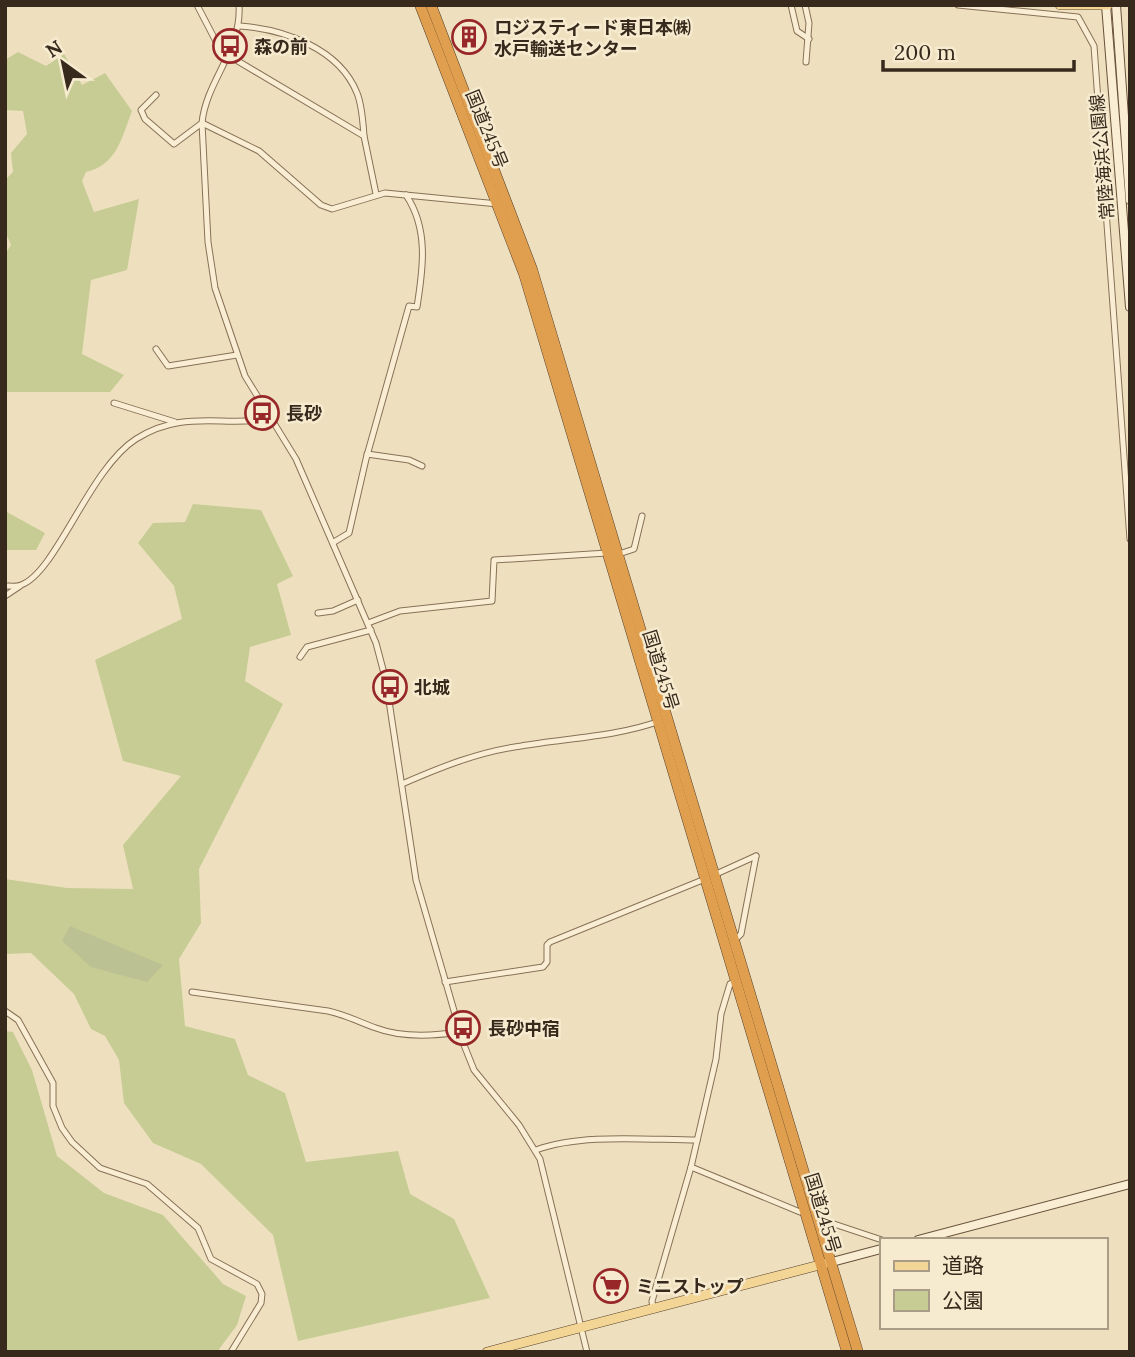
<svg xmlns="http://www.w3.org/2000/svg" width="1135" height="1357" viewBox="0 0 1135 1357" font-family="Lora,'Noto Sans JP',serif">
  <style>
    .green { fill: #c6cc93 }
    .cemetery { fill: #bcc193 }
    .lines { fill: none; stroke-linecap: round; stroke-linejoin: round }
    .street-casing { stroke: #877157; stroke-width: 7 }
    .secondary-casing { stroke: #69523b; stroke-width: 10 }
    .primary-casing { stroke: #553f2c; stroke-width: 10 }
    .highway-casing { stroke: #553f2c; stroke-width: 11 }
    .street { stroke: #f9edd3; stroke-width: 5 }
    .secondary { stroke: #f9edd3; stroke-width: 8 }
    .primary { stroke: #f3d596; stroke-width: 9 }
    .highway { stroke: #e09f4e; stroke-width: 10 }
    .labels { text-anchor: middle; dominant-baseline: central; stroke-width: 5; stroke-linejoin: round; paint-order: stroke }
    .poi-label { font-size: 18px; font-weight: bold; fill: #37291c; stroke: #f6eacf; text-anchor: start }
    .street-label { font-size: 18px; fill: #37291c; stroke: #f6eacf }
  </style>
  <rect width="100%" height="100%" fill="#eee0bf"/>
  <!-- green -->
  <g class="green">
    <path d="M18,52L46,66L64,54L82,85L105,73L132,111C122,137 117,165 86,172L82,181L94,212L139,199L127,270L91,280L82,354L124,375L110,392H5V254L11,245L5,231V180L13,172L11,153L27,134L23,111L5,110V60Z"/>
    <polygon points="193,504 261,510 293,576 277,584 291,635 250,647 245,681 283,704 199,869 201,923 179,959 185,1026 235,1039 248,1075 285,1093 306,1162 398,1151 410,1194 454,1219 490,1298 298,1341 273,1235 201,1164 153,1143 124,1103 119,1060 105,1036 91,1029 74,994 31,953 5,954 5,879 67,888 133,889 123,845 181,776 123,761 95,660 182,619 174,586 138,543 153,523 185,522"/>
    <polygon points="5,511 45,533 36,550 5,550"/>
    <polygon points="5,1031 13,1032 32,1070 57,1156 104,1193 163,1215 223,1284 246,1296 237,1325 217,1352 5,1352"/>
  </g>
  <!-- cemetery -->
  <polygon class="cemetery" points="70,926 163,965 147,982 91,967 62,941"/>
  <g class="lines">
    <!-- street casing -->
    <g class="street-casing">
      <g id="street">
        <polyline points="197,5 221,51 364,136 376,194"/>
        <path d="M239,5C242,50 206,81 202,123L208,242L215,288L245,376L296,459L376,643L386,681L416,880L464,1045L474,1070L519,1125L540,1159L587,1352"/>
        <polyline points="791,5 797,31 809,39"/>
        <polyline points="805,5 809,23 806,62"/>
        <polyline points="958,5 1078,17 1094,46 1130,539"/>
        <path d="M240,26C283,29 339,48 357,93C362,105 363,122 364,136"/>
        <polyline points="156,95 141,110 145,119 174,144 202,123 259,151 321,205 332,209 385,193 498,204"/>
        <polyline points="156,349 168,366 237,355"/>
        <polyline points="114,403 175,422"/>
        <polyline points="367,454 409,460 422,466"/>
        <path d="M334,542L349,533L366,459L409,306L417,307C423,269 429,229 406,195"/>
        <polyline points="616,555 634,549 642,516"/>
        <path d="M5,586C10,586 17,587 21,585C56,573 89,469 136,439C183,409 221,427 271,419"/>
        <polyline points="5,596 20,586"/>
        <polyline points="318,613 333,611 358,600"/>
        <polyline points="368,623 400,611 492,601 494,560 607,553"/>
        <polyline points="300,657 307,647 371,630"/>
        <path d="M402,784C441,767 478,752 521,746C567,738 615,737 660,721"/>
        <polyline points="714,875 756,856"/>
        <polyline points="735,940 741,934 756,856"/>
        <polyline points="445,982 543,967 547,962 547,945 550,942 705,879"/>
        <path d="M192,992L328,1011C346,1015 359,1022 376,1028C402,1038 433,1036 460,1032"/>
        <polyline points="5,1011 18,1020 53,1083 53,1106 62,1128 72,1142 100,1168 147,1184 198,1228 211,1259 257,1284 262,1294 261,1303 231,1352"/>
        <path d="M536,1150C581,1133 649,1140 697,1140"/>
        <polyline points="691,1167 800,1212"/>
        <polyline points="825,1221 882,1240"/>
        <polyline points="653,1309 652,1301 691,1167 716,1059 721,1014 730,984 736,981"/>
      </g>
    </g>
    <!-- secondary casing -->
    <g class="secondary-casing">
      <g id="secondary">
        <polyline points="1106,5 1130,307"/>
        <polyline points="1116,5 1130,200"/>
        <polyline points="918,1240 1130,1184"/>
        <polyline points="832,1262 881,1249"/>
      </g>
    </g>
    <!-- primary casing -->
    <g class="primary-casing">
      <g id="primary">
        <polyline points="1060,5 1108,5"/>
        <polyline points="487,1352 827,1263"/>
      </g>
    </g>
    <!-- highway casing -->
    <g class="highway-casing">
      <g id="highway">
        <polyline points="420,5 524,274 847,1352"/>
        <polyline points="431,5 532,269 858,1352"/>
      </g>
    </g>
    <!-- street -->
    <use href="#street" class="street"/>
    <!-- secondary -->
    <use href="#secondary" class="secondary"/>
    <!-- primary -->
    <use href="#primary" class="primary"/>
    <!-- highway -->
    <use href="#highway" class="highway"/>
  </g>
  <!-- icons -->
  <defs>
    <g id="building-ring" transform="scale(1.75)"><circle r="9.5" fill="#f6eacf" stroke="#972728" stroke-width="1.5"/><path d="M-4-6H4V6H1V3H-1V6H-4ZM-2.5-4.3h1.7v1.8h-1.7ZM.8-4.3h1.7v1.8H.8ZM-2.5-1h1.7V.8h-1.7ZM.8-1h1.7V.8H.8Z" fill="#972728"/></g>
    <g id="bus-ring" transform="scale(1.75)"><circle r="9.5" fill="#f6eacf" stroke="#972728" stroke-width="1.5"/><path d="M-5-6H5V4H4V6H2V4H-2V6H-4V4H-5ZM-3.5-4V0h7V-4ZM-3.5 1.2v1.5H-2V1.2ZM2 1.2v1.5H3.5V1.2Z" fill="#972728"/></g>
    <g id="supermarket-ring" transform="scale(1.75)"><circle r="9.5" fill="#f6eacf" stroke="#972728" stroke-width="1.5"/><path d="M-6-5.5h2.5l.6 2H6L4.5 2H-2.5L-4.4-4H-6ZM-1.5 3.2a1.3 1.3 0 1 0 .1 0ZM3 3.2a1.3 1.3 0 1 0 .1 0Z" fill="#972728"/></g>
  </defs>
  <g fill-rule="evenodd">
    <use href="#building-ring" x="469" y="37"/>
    <use href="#bus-ring" x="230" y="46"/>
    <use href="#bus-ring" x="262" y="413"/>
    <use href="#bus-ring" x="390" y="687"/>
    <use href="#bus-ring" x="463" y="1028"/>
    <use href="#supermarket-ring" x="611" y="1286"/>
  </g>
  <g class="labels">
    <!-- poi labels -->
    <g class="poi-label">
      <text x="494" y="27">ロジスティード東日本㈱<tspan x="494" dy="21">水戸輸送センター</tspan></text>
      <text x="254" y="46">森の前</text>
      <text x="286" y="413">長砂</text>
      <text x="414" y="687">北城</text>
      <text x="488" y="1028">長砂中宿</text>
      <text x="636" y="1286">ミニストップ</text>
    </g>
    <!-- street labels -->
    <g class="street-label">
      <text transform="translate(487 129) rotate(68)">国道245号</text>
      <text transform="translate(1102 157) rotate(-95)">常陸海浜公園線</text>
      <text transform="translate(661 670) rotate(73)">国道245号</text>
      <text transform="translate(823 1213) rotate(73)">国道245号</text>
    </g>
  </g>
  <!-- border -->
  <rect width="1135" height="1357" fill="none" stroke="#37291c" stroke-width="14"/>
  <!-- legend -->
  <rect x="880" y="1238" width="228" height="91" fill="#f6eacf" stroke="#aa9d87" stroke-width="2"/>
  <rect x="894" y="1261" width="35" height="10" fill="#f3d596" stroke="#aa9d87" stroke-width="2"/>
  <text x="942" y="1273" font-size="21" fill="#37291c">道路</text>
  <rect x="894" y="1290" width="35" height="21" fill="#c6cc93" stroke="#aa9d87" stroke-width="2"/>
  <text x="942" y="1308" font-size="21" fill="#37291c">公園</text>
  <!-- north arrow -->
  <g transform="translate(63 63) rotate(327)" stroke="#f6eacf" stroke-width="5" paint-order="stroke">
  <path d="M0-5L12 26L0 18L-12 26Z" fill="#37291c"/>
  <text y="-10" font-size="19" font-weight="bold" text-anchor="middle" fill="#37291c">N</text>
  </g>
  <!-- scale -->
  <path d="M883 60v10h191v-10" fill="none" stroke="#37291c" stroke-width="3.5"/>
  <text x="894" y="60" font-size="21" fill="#37291c" stroke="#f6eacf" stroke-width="5" paint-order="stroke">200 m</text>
</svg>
